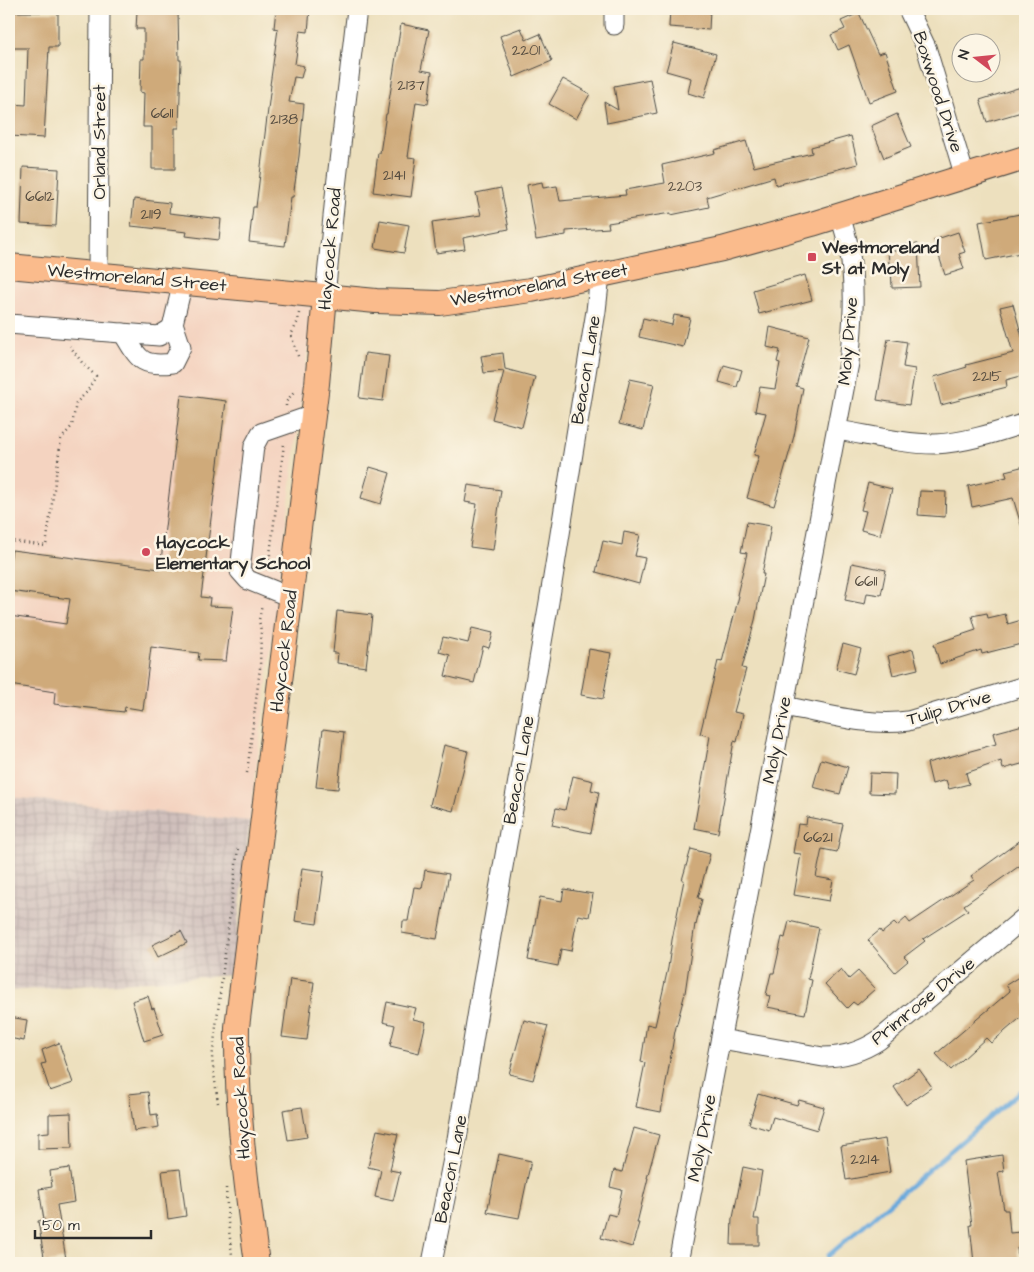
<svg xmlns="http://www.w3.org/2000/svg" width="1034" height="1272" viewBox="0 0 1034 1272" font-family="'Architects Daughter',sans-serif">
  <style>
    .built { fill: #f4d3c0 }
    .industrial { fill: url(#industrial-grid) }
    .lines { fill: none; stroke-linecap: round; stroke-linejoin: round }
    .stream { stroke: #69a9dc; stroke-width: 4.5 }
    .building { fill: #cfaa7a }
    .minor-casing { stroke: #484641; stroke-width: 21 }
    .major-casing { stroke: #484641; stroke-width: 26 }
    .path { stroke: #484641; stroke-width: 2.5; stroke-dasharray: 1 4; stroke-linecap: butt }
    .minor { stroke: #fff; stroke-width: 19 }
    .major { stroke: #fabb8c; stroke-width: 24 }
    .poi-dot { fill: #d1495b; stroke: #fcf5e5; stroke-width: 2 }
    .labels { text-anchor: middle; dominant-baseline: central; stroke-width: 5; stroke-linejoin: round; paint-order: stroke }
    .number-label { font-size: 15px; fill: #544b3f }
    .street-label { font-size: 18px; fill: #2b2b2b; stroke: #fcf5e5 }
    .poi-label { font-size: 18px; font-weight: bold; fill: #2b2b2b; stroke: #fcf5e5; text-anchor: start }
  </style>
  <defs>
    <pattern id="industrial-grid" width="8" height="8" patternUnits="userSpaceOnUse" patternTransform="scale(1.25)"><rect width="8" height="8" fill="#d0c0bc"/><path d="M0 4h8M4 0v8" fill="none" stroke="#b3a5a2"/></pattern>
  </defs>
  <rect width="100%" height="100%" fill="#fcf5e5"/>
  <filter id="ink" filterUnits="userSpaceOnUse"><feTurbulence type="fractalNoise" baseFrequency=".02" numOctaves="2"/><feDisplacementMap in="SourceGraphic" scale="10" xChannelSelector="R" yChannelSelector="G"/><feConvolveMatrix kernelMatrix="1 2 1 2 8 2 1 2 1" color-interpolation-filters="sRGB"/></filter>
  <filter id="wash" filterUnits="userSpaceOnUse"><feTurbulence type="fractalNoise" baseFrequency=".0096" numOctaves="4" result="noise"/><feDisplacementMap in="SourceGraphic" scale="20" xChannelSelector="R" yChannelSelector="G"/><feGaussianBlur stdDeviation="1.12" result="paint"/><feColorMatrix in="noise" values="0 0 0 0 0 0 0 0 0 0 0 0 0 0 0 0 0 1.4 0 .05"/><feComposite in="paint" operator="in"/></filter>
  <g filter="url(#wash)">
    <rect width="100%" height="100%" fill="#ede0be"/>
    <!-- built -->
    <polygon class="built" points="9,276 313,306 250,821 9,797"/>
    <!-- industrial -->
    <polygon class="industrial" points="9,797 250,821 232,975 9,991"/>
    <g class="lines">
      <!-- stream -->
      <polyline class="stream" points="828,1256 1025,1087"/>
    </g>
    <g id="blocks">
      <!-- building -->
      <g class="building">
        <polygon points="276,9 310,9 308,32 300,31 295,64 304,66 301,78 294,77 289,102 304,104 299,156 293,197 291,197 285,246 249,242 253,207 256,207 271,85 270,85 278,29 274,28"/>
        <polygon points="670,9 710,9 709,30 669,27"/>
        <polygon points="137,11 178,12 179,60 181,60 179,128 175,128 175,169 152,169 152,127 143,127 144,93 140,92 141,59 144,59 144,29 136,29"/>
        <polygon points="11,12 58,12 58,47 49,47 44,138 10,136 12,104 26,105 28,48 11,48"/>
        <polygon points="859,13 878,54 885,52 898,91 869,102 849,45 838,50 831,35 845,29 841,21"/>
        <polygon points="401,24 429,30 421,70 432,72 428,104 416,102 408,157 416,158 411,197 373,192 378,153 380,153 386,114 387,114"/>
        <polygon points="521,28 526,40 540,34 552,61 514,77 500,36"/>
        <polygon points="674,43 716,54 704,98 688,93 691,78 666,71"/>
        <polygon points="563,79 590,94 576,119 549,104"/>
        <polygon points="650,79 657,113 607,123 604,102 618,110 614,86"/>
        <polygon points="1021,87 1025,101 1025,111 987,122 980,100"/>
        <polygon points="897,114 911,147 884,158 871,126"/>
        <polygon points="851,136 858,164 776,185 774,177 707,197 709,207 671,215 671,213 608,223 609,228 566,231 566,235 536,240 527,185 542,182 543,188 557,186 560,201 626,195 625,190 665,183 662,165 715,153 714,150 746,141 754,167 812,153 811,147"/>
        <polygon points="23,167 59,169 56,226 21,224"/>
        <polygon points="501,188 509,229 463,238 465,249 436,253 432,222 481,215 476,193"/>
        <polygon points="134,199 170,203 169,213 221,219 219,240 186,236 187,232 131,226"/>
        <polygon points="1025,213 1025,252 986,260 979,222"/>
        <polygon points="380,220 409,225 404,253 375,248"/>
        <polygon points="958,232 965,252 959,254 964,269 945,275 934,240"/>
        <polygon points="918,244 920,287 892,288 891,264 889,264 888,251 901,251 901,245"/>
        <polygon points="805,275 812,300 759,314 753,290"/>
        <polygon points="1013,304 1022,337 1025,336 1025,382 1023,382 1021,376 1006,380 1007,387 959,399 960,400 941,405 934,377 967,367 966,365 1013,353 1000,307"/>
        <polygon points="674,315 690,318 683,347 639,337 643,318 672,325"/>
        <polygon points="770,327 809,337 796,386 803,388 794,436 774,506 747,498 759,456 754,455 766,413 755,411 760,387 775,389 780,363 777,362 780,350 767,347"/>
        <polygon points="888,339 907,342 903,367 915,369 909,405 877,400"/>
        <polygon points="365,353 389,356 383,401 359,398"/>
        <polygon points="503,353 505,369 535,377 522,427 492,419 504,371 484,373 481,356"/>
        <polygon points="724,365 742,370 737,387 719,382"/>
        <polygon points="630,379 654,384 643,430 619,424"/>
        <polygon points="181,395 226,401 201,597 210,598 209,606 233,607 226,661 198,660 199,653 151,647 143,710 125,707 124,712 54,704 55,692 9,685 9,616 66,624 70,599 9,591 9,568 12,550 160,569"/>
        <polygon points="1025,466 1025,527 1022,528 1013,498 972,507 968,486 1007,477 1005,471"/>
        <polygon points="370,467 390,473 381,504 361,498"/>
        <polygon points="868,483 892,489 880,535 861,530 866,511 861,510"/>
        <polygon points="468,485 501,490 493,550 470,547 477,504 465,502"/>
        <polygon points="920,491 946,492 945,517 918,515"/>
        <polygon points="747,522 771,526 762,574 764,574 755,620 742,668 746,669 734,712 743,714 737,742 734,741 718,833 694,828 710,736 700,734 718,661 722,662 739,596 737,595 747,553 741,552"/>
        <polygon points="624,532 640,535 635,556 645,558 639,584 596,572 603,541 622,545"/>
        <polygon points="852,563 886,570 881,595 867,593 865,604 845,600"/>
        <polygon points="337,611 372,615 366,667 337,663 338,653 333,653"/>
        <polygon points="987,613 988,618 1005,614 1008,624 1025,619 1025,643 982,654 981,650 940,664 934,644 976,630 972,616"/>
        <polygon points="472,628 493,633 489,648 483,646 474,683 445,676 450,655 439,652 443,637 468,643"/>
        <polygon points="843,644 861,649 854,674 836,669"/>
        <polygon points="589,649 611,653 603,699 581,695"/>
        <polygon points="913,649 918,669 893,675 888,656"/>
        <polygon points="1023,725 1025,733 1025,763 1003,769 1001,761 966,773 969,784 949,789 946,780 932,784 927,763 996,744 993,733"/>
        <polygon points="323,729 344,732 338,789 316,787"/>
        <polygon points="444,745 468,751 453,811 430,805"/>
        <polygon points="821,759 848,767 840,794 813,787"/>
        <polygon points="870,773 896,774 895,794 869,793"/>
        <polygon points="573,776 593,781 591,790 599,792 591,833 552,825 556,808 565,810"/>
        <polygon points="807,817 843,824 837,852 822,849 816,877 833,880 829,901 794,895 801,854 793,853 798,824 806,825"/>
        <polygon points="1025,837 1025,862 964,905 968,910 923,939 925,941 904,957 908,961 895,972 868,940 880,930 882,933 894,923 897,926 906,918 910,923 974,880 971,876"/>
        <polygon points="691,849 710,854 698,898 702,899 696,925 695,924 685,993 675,1031 661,1112 636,1107 645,1063 641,1062 647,1024 655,1026 668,968 672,940 684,880 682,880"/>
        <polygon points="302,868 324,871 317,924 295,921"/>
        <polygon points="425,870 449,874 437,939 402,933 403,921 408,921 414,887 422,888"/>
        <polygon points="564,889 593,894 589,917 578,915 571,951 561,949 558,966 528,960 540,897 562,901"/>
        <polygon points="789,921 819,928 808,979 812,980 805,1014 767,1007 770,996 766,995 771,973 774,973 782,937 785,938"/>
        <polygon points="181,931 187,943 158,957 152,945"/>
        <polygon points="841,969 849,979 858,971 875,989 857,1005 853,1002 847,1008 825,984"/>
        <polygon points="1025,973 1025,1014 991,1043 986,1038 951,1070 936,1054 1010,991 1006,985"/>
        <polygon points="290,979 314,982 307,1040 282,1037"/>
        <polygon points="148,996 152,1009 154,1008 163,1035 144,1041 132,1001"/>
        <polygon points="387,1002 416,1008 413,1019 426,1022 419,1053 390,1046 395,1025 383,1022"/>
        <polygon points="9,1017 27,1020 24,1041 9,1038"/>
        <polygon points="524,1020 548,1026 533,1080 509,1074"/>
        <polygon points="59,1043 73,1083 50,1091 41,1064 46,1063 42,1050"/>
        <polygon points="919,1069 932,1087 906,1105 894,1087"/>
        <polygon points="148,1092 151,1115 157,1114 159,1127 134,1131 129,1094"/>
        <polygon points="758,1094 797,1105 799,1100 824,1107 817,1130 773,1117 769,1130 749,1124"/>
        <polygon points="302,1107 307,1137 288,1140 283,1110"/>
        <polygon points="71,1113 72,1148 38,1149 38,1133 49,1132 49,1114"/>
        <polygon points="634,1128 659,1135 647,1178 648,1178 637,1223 639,1223 632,1247 601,1238 608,1214 616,1216 622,1190 610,1187 614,1170 622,1172"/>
        <polygon points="377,1130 398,1134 390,1170 400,1172 393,1201 375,1197 381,1170 368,1167"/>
        <polygon points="885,1139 890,1172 846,1180 841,1146"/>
        <polygon points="499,1154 531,1161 519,1218 487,1212"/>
        <polygon points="1002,1155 1004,1171 998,1172 1004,1210 1008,1210 1010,1233 1020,1232 1022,1247 1017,1248 1019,1263 974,1263 970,1225 972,1225 964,1161"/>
        <polygon points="743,1167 762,1171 754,1219 759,1219 759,1245 731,1245 732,1218 733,1218"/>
        <polygon points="69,1168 74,1202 57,1205 66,1259 45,1263 38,1221 44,1220 39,1189 52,1187 50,1171"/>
        <polygon points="180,1169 186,1216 168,1219 162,1171"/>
      </g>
    </g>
  </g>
  <g filter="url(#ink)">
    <use href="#blocks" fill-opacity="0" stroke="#484641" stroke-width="1"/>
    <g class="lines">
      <!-- minor casing -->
      <g class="minor-casing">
        <g id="minor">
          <polyline points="908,9 926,47 965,177"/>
          <polyline points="614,25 614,9"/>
          <polyline points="98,274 100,9"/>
          <polyline points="325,296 336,187 357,9"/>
          <polyline points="9,324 159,336 172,328 183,282"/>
          <path d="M123,333C139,359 140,367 173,363L181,347L173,323"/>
          <path d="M837,430C869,435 902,444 935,444C965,443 997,432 1025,423"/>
          <polyline points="290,597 248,580 240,571 254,446 261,433 313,415"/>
          <path d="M783,706C824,713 867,727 908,721L1025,686"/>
          <path d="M721,1039L823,1057C844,1057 861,1052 879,1040L1025,917"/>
          <polyline points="432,1263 457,1139 480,999 549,602 596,311 600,275"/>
          <path d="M678,1263L849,363C853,325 856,287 849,249C847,238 843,226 840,215"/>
        </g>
      </g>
      <!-- major casing -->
      <g class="major-casing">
        <g id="major">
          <polyline points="9,266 376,301 440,303 531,290 722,249 812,224 1025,158"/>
          <path d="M257,1263C246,1185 236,1106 237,1027L317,384L325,296"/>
        </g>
      </g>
      <!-- path -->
      <g class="path">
        <polyline points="299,313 298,321 291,335 299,359"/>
        <polyline points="286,406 286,402 295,390"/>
        <polyline points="9,543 12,541 46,546 61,439 72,426 76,403 87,392 96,376 83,364 70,346"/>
        <polyline points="268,570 284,444"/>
        <polyline points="247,773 260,668 261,631 259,620 262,605"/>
        <polyline points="218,1103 212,1059 238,848"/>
        <polyline points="226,1188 228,1222 233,1263"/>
      </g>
      <!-- minor -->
      <use href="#minor" class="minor"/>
      <!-- major -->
      <use href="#major" class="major"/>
    </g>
  </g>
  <!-- markers -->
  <g class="poi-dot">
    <rect x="807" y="252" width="10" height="10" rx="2.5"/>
    <circle cx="146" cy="552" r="5"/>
  </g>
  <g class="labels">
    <!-- number labels -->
    <g class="number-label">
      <text x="526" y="50">2201</text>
      <text x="411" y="85">2137</text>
      <text x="162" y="113">6611</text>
      <text x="284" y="119">2138</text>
      <text x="394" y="175">2141</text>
      <text x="685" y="186">2203</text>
      <text x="40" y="196">6612</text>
      <text x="151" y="214">2119</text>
      <text x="987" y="376">2215</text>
      <text x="866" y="581">6611</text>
      <text x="818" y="837">6621</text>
      <text x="865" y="1159">2214</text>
    </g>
    <!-- street labels -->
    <g class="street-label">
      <text transform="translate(938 92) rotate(72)">Boxwood Drive</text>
      <text transform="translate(99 142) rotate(-90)">Orland Street</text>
      <text transform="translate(330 249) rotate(-85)">Haycock Road</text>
      <text transform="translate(137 278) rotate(5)">Westmoreland Street</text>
      <text transform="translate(539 285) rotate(-10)">Westmoreland Street</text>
      <text transform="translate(848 341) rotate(-85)">Moly Drive</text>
      <text transform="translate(586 370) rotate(-81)">Beacon Lane</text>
      <text transform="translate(284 651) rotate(-83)">Haycock Road</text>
      <text transform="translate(949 708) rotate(-16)">Tulip Drive</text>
      <text transform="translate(777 740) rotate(-79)">Moly Drive</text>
      <text transform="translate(519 770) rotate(-80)">Beacon Lane</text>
      <text transform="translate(923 1001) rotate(-39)">Primrose Drive</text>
      <text transform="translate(241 1098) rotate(-93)">Haycock Road</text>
      <text transform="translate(702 1138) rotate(-79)">Moly Drive</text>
      <text transform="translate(451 1169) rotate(-79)">Beacon Lane</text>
    </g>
    <!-- poi labels -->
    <g class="poi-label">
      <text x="822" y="247">Westmoreland<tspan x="822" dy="21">St at Moly</tspan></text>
      <text x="156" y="542">Haycock<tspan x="156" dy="21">Elementary School</tspan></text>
    </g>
  </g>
  <!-- margin -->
  <rect width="1034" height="1272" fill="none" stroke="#fcf5e5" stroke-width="30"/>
  <!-- north arrow -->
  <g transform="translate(976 58) rotate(286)"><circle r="24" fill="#fcf5e5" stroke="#a8a49b"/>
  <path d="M0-4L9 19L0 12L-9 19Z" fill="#d1495b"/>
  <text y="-8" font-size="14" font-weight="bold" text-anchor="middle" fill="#2b2b2b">N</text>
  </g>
  <!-- scale -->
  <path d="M35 1230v8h116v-8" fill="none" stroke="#2b2b2b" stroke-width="2.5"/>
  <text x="42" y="1230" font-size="15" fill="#2b2b2b" stroke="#fcf5e5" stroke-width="4" paint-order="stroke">50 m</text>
</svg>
